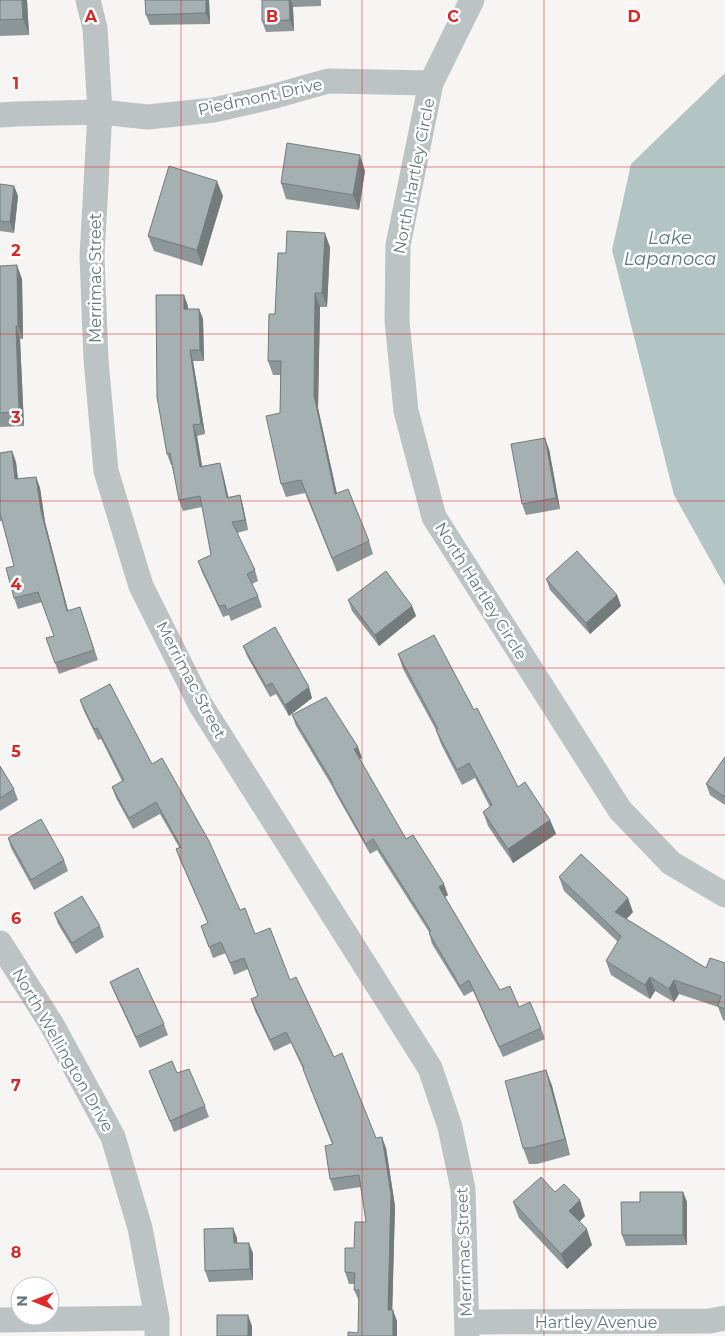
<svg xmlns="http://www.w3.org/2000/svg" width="725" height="1336" viewBox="0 0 725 1336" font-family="Montserrat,sans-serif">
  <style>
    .water { fill: #b3c4c4 }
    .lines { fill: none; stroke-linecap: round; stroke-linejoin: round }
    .minor { stroke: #bcc3c5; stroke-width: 25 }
    .wall { fill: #8d9799 }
    .shaded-wall { fill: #737b7d }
    .building { fill: #a4b0b2; stroke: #737b7d }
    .grid { fill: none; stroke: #d62828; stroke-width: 1; stroke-opacity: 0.55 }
    .labels { text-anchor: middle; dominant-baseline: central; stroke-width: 5; stroke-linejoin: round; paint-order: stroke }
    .street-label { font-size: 16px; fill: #62787d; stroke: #fff }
    .water-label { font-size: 18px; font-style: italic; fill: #5c7878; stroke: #fff }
    .grid-label { font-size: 16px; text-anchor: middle; font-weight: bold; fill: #d62828; stroke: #fff; stroke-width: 5; stroke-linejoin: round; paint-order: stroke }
  </style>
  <rect width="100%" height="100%" fill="#f6f5f3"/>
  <!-- water -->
  <polygon class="water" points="725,73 725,586 674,495 612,250 631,164"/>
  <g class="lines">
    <!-- minor -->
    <g class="minor">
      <polyline points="88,0 95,28 100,112 92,256 96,360 106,471 141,586 200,704 430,1068 450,1127 463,1189 467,1336"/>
      <polyline points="472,0 431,83 398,245 397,321 406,411 434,517 620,810 671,863 725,895"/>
      <polyline points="0,115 15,114 100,112 148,117 214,110 275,96 328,81 431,83"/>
      <polyline points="0,943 52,1025 113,1137 140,1228 157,1318 157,1336"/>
      <polyline points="0,1320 157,1318"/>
      <polyline points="468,1322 710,1321 725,1318"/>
    </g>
  </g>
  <!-- wall -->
  <g class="wall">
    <polygon points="0,0 27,0 29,35 0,36"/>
    <polygon points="145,0 209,0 210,24 150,25 146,15"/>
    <polygon points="262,0 321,0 321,6 293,7 294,31 266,32 262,21"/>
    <polygon points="365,171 359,210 286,199 281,183"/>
    <polygon points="0,184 14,186 18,196 14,233 0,231"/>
    <polygon points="223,196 202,266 154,251 148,236"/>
    <polygon points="330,247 327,307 320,307 318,408 337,494 369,541 373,554 337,572 305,493 286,497 281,484 280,413 280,375 273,375 268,361 286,253"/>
    <polygon points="0,266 22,279 23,339 20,339 24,426 0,427"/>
    <polygon points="188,306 188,309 199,309 203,319 204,361 193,361 205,434 197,436 202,466 220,463 223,474 228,497 240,495 243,506 248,530 237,533 255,570 258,581 252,584 258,596 262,607 231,621 229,615 223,617 202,572 198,561 211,555 202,507 183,511 179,500 172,465 171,465 167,454"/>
    <polygon points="549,449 560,509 526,515 522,504"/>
    <polygon points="12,451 16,462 18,479 36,477 40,488 45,522 68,611 80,607 98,660 59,674 46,638 54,636 42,602 18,609 14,598 14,566 2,521 0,521 0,453"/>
    <polygon points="546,579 617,595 621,606 590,634 550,590"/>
    <polygon points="348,600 412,606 416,616 379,646 352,611"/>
    <polygon points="243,646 312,698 289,716 276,694 270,697 247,656"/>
    <polygon points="398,654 474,710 518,787 550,820 556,834 513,863 488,826 483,812 490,807 475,778 462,785 441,744 436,730 403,669"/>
    <polygon points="80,700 152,764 240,910 255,934 290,980 334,1057 376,1138 386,1148 395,1206 392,1310 397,1321 358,1333 359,1301 354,1290 355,1284 349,1284 345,1272 354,1248 366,1222 361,1187 334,1191 330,1179 332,1144 307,1080 303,1069 291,1043 274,1051 255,1011 251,999 258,996 248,969 234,975 226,953 213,958 201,926 208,923 180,860 176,849 179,847 160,814 133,829 116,798 112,787 122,781 101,739 98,740 84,711"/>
    <polygon points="292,715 362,758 359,759 406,839 448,895 445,897 500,990 541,1028 545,1039 503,1057 473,991 464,996 432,944 429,933 429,932 377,850 370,854 336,794 332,786 296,726"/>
    <polygon points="725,757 725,805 710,795 706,784"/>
    <polygon points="0,766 14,789 18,800 0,811"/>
    <polygon points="8,838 64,860 68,871 34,890 11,848"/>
    <polygon points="559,877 633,912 626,919 706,968 725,963 725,1021 723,1020 718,1007 679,994 674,1002 655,991 650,999 611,975 606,961 618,942 564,891"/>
    <polygon points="54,913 100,926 104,937 76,954 58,924"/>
    <polygon points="110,982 164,1024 168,1035 140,1048 114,992"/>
    <polygon points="546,1070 552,1086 570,1155 537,1164 529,1164 523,1148"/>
    <polygon points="149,1071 177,1073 205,1106 209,1117 174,1132"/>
    <polygon points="555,1192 585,1216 579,1222 592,1245 567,1269 519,1218 513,1202"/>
    <polygon points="683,1192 687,1202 687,1245 626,1246 622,1235 640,1202"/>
    <polygon points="233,1228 237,1238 237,1243 253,1253 253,1280 209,1282 205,1271"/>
  </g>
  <!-- shaded-wall -->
  <g class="shaded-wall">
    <polygon points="22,0 27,0 29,35 23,19"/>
    <polygon points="206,0 209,0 210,24 206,13"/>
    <polygon points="289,0 291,0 293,7 294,31 290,20"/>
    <polygon points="360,155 365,171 359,210 353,195"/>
    <polygon points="217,181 223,196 202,266 197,250"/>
    <polygon points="14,186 18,196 14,233 10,222"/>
    <polygon points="325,233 330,247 327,307 322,293"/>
    <polygon points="17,265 22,279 23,339 18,326"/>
    <polygon points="315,293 320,307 318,408 340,508 335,494 314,395"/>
    <polygon points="184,295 188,306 188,320 184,309"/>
    <polygon points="199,309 203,319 204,361 200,350"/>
    <polygon points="16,326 20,339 24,426 19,412"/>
    <polygon points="190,350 193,361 205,434 201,424"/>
    <polygon points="193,425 197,436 204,478 200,467"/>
    <polygon points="545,438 549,449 560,509 556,498"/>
    <polygon points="12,451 16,462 19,490 15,479"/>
    <polygon points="220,463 223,474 231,508 227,498"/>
    <polygon points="36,477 40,488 45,522 71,622 67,611 41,511"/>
    <polygon points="240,495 243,506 248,530 245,520"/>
    <polygon points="617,595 621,606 590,634 586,623"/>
    <polygon points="412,606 416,616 379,646 375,635"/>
    <polygon points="309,687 312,698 289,716 285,705"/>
    <polygon points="358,747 362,758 358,760 354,749"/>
    <polygon points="550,820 556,834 513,863 508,849"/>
    <polygon points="444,884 448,895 443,898 439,887"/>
    <polygon points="628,898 633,912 620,926 615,912"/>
    <polygon points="650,977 655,991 650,999 645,985"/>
    <polygon points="674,980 679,994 674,1002 669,989"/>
    <polygon points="546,1070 552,1086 570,1155 565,1139"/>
    <polygon points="382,1137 386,1148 395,1206 392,1321 388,1310"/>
    <polygon points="683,1192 687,1202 687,1245 683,1235"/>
    <polygon points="580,1200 585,1216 575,1226 569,1211"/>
    <polygon points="233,1228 237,1238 238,1254 234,1243"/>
    <polygon points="587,1229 592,1245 567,1269 561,1254"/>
    <polygon points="249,1243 253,1253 253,1280 250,1269"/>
    <polygon points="393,1310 397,1321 397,1336 393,1336"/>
    <polygon points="248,1315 252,1326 252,1336 248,1336"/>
  </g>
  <!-- building -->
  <g class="building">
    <polygon points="0,0 22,0 23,19 0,20"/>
    <polygon points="145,0 206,0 206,13 146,15"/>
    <polygon points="262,0 289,0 290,20 262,21"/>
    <polygon points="287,143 360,155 353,195 281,183"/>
    <polygon points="169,166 217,181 197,250 148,236"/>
    <polygon points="0,184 14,186 10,222 0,221"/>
    <polygon points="287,231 325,233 322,293 315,293 314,395 335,494 348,489 369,541 332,558 301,480 281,484 266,416 280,413 281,361 268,361 269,314 275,314 278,253 286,253"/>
    <polygon points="17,265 18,326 16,326 19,412 0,413 0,266"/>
    <polygon points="156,295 184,295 184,309 199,309 200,350 190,350 201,424 193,425 200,467 220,463 227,498 240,495 245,520 232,522 255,570 247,574 258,596 227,610 225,605 219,606 198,561 211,555 200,496 179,500 170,453 167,454 157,397"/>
    <polygon points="545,438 556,498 522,504 511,444"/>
    <polygon points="12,451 15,479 36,477 41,511 67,611 80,607 94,650 55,663 46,638 54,636 38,592 14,598 6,568 14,566 0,513 0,453"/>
    <polygon points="577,551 617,595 586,623 546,579"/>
    <polygon points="386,571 412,606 375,635 348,600"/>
    <polygon points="275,627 309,687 285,705 272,683 266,686 243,646"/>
    <polygon points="434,635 474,710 477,708 518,787 525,782 550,820 508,849 483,812 492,805 469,763 457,770 436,730 438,729 398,654"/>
    <polygon points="110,684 152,764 162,758 209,841 240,910 245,908 255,934 270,928 290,980 296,977 334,1057 342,1053 376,1138 382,1137 391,1194 388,1310 393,1310 393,1336 348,1336 348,1332 358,1333 359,1290 354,1290 355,1273 345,1272 345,1248 354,1248 355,1222 366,1222 359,1175 330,1179 325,1146 333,1144 303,1069 304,1068 286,1032 270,1040 251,999 258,996 244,958 230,963 221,942 209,947 201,926 208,923 176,849 181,847 156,802 129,818 112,787 124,780 97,728 94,729 80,700"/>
    <polygon points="326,697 358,747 354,749 406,839 413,835 444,884 439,887 500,990 510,986 519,1007 530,1002 541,1028 499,1047 469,980 460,986 429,933 431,931 373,839 366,844 332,784 333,783 292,715"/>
    <polygon points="725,757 725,797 706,784"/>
    <polygon points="0,766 14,789 0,798"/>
    <polygon points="41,819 64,860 31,880 8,838"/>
    <polygon points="581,854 628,898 615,912 706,968 710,958 725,963 725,1009 718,1006 721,996 674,980 669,989 650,977 645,985 606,961 621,936 559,877"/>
    <polygon points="82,896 100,926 72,943 54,913"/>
    <polygon points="138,968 164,1024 136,1037 110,982"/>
    <polygon points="172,1061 177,1073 189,1069 205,1106 170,1121 149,1071"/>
    <polygon points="546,1070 565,1139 531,1148 523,1148 505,1081"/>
    <polygon points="541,1177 555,1192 564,1184 580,1200 569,1211 587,1229 561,1254 513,1202"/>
    <polygon points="640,1192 683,1192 683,1235 622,1235 621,1202 640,1202"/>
    <polygon points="233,1228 234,1243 249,1243 250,1269 205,1271 204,1229"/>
    <rect x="217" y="1315" width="31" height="21"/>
  </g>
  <!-- grid -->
  <path class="grid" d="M181,0V1336M362,0V1336M544,0V1336M0,167H725M0,334H725M0,501H725M0,668H725M0,835H725M0,1002H725M0,1169H725"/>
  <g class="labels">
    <!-- street labels -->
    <g class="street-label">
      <text transform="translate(260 97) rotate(-12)">Piedmont Drive</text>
      <text transform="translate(414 176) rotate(-79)">North Hartley Circle</text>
      <text transform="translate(95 278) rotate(-90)">Merrimac Street</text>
      <text transform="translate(481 591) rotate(58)">North Hartley Circle</text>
      <text transform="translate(191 680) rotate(62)">Merrimac Street</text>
      <text transform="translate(63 1050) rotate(60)">North Wellington Drive</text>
      <text transform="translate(464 1252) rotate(-92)">Merrimac Street</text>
      <text x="596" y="1322">Hartley Avenue</text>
    </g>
    <!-- water labels -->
    <g class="water-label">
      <text x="670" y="238">Lake<tspan x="670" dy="21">Lapanoca</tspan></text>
    </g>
  </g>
  <g class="grid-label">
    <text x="91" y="22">A</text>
    <text x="272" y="22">B</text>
    <text x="453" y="22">C</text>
    <text x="634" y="22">D</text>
    <text x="16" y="89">1</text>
    <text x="16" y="256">2</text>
    <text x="16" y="423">3</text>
    <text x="16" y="590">4</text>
    <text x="16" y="757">5</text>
    <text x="16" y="924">6</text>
    <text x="16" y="1091">7</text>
    <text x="16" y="1258">8</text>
  </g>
  <!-- north arrow -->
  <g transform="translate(35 1301) rotate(270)"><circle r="24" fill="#ffffff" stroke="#c0c9cb"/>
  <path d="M0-4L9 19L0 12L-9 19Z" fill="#de2a2d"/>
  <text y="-8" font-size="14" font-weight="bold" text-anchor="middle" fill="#62787d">N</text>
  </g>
</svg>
